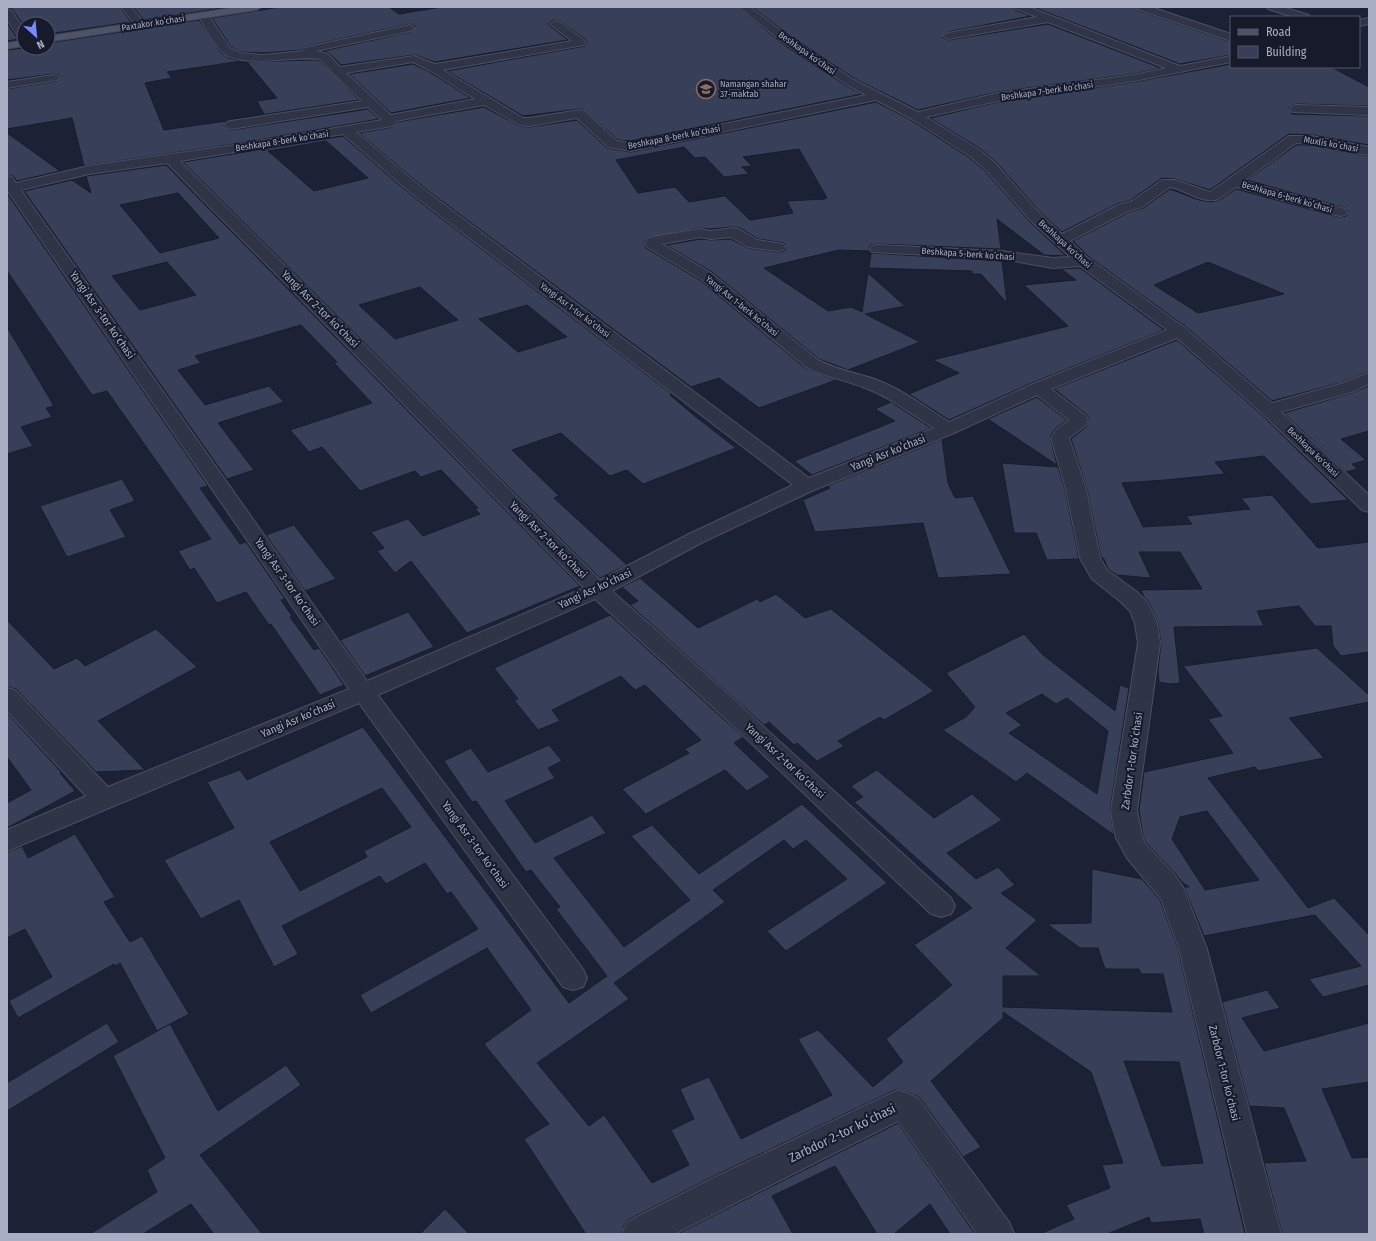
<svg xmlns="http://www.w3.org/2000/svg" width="1376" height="1241" viewBox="0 0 1376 1241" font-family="'Fira Sans Condensed',sans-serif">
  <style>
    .building { fill: #383f58; stroke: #181c2d; fill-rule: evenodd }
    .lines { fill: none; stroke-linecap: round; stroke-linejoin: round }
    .minor-casing { stroke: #4b4f62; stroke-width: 2 }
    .major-casing { stroke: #393e50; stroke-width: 2 }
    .minor { fill: #303447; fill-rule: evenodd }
    .major { fill: #4d5368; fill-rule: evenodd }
    .labels { text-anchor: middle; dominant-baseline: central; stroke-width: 4; stroke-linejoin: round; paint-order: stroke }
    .far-street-label { font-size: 9px; fill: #a9aec5; stroke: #161a2b }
    .far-poi-label { font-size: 9px; fill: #a9aec5; stroke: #161a2b; text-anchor: start }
    .street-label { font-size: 11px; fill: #a9aec5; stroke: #161a2b }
    .near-street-label { font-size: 13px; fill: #a9aec5; stroke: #161a2b }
  </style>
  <rect width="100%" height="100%" fill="#1c2236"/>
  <!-- building -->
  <g class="building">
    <polygon points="7,7 120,7 131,22 48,34 48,24 24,24 24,26 12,9"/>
    <polygon points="133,7 223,7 223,8 144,20"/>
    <polygon points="280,7 389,7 399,14 442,7 738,7 783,44 845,85 862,94 631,141 618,140 584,110 580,109 523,116 447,71 585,46 586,43 585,39 559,21 554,20 548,24 568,40 435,62 414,55 341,65 329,53 323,51 410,32 416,27 410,24 312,45 305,47 302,50 263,53 241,52 231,47 212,18"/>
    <polygon points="752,7 1014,7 1015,10 1031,16 948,32 942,37 948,40 1048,24 1161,68 1134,74 998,92 918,110 855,79 793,38"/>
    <polygon points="1033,7 1135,7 1137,10 1231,42 1231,55 1180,64"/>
    <polygon points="199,20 220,52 229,58 242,61 167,72 172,78 145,83 164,130 226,121 224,126 227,129 231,130 368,109 379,119 241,143 84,166 72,118 7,129 7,89 57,81 60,78 58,75 53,74 7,80 7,50 24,48 48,48 48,43"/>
    <polygon points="7,23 18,39 7,41"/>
    <polygon points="310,60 319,60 359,100 234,119 264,114 257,101 277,98 247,62"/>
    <polygon points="413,64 428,71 471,98 391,113 349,74"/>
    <polygon points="1231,64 1231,67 1331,67 1369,87 1369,106 1296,104 1292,105 1289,108 1292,114 1369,116 1369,145 1312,135 1289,134 1210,190 1175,179 1162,178 1131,200 1117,204 1062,232 1042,214 997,163 982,150 930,118 998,102 1134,82"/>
    <path d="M876,102L911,120L970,158L985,171L1030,222L1066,256L1044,255L997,219L1001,249L877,244L871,245L869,248L870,251L839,250L764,268L828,311L851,307L862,312L868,273L905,306L865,314L920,342L848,370L819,359L712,272L666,245L701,239L710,240L731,239L748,248L778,252L784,251L786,248L784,243L758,239L740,228L734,227L710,229L701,228L647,238L644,243L646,248L700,280L805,368L836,380L759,408L719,378L691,387L423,187L359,133L393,127L397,122L484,107L520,126L529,127L577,120L607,148L631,152ZM684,147L695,158L705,157L724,177L749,174L742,167L752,166L743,157L799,149L827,198H824L825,199L787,201L793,213L750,220L725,196L689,202L675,187L638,193L616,160Z"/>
    <polygon points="7,133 60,171 17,181 13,176 7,175"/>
    <path d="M343,136L411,195L672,394L670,395L696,417L736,448L643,484L627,470L610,476L561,433L512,450L559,496L554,498L627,565L600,578L183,162ZM326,141L368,178L314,191L268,151ZM420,287L458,320L395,339L359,305ZM527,305L567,337L518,352L479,319Z"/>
    <path d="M1296,145H1312L1369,156V372L1340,383L1272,401L1186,327L1089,257L1073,241L1129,212L1143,208L1170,189L1199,200L1212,202L1221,199L1236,189L1335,216L1340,217L1346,216L1348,211L1345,208L1247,180ZM1208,262L1284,294L1198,313L1154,285Z"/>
    <path d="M166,165L580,586L467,633L411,561L395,573L377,551L384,548L371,532L408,519L423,536L480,514L475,509L478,508L441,470L421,477L415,471L360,491L322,447L309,452L290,430L372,403L334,363L337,362L301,325L195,356L201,363L178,370L205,405L269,386L284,402L218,423L254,470L227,479L24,191L72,180L91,193L86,176ZM178,193L219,238L160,253L120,205ZM167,262L196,295L140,310L112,276Z"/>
    <polygon points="7,193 208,486 200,488 240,544 246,542 285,599 281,600 292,616 290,617 314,650 319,648 344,685 320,695 271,624 269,625 246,592 217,603 194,568 190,570 178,551 211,539 107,391 92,395 7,271"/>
    <polygon points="871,253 1002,261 1007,303 981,274 972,274 972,271 869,268"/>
    <polygon points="1080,268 1164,330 1032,383 949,420 909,394 959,373 933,360 1068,326 1024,285 1076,280 1061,269"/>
    <polygon points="7,327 54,406 46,408 52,417 21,427 33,446 7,454"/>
    <polygon points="1177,340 1262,415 1348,500 1311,504 1264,456 1215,462 1225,474 1165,480 1122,483 1143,527 1192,524 1186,516 1250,509 1241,498 1272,495 1318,548 1369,542 1369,652 1341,656 1333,646 1331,626 1315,626 1299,606 1257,611 1264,626 1174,627 1180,683 1170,684 1159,682 1158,670 1161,643 1158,623 1149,602 1144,597 1141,590 1202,589 1180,552 1139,552 1151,578 1117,575 1108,569 1104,559 1101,557 1087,489 1071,439 1086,427 1089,418 1086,414 1054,389"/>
    <polygon points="1369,386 1369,431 1341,439 1366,460 1352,464 1357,469 1346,472 1284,413 1352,393"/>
    <polygon points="1037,397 1067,420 1056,428 1050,437 1057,465 988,419"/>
    <polygon points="891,402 931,428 812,475 794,461 895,421 875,409"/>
    <polygon points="942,439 948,483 955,498 973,496 1011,574 938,578 923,523 815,532 803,500 830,488 827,486"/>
    <polygon points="1002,463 1058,467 1065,489 1079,559 1047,560 1036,533 1014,533"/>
    <polygon points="122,479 135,501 110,510 126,537 67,557 40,506"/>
    <polygon points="294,525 336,579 305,591 266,535"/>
    <polygon points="640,578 698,628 757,599 760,602 776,594 805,618 831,609 934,691 884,720 880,717 838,741 844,746 817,761 797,743 794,745 769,722 764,725 630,605 638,601 622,587"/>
    <polygon points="408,612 434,647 365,676 340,640"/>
    <polygon points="610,615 743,737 734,743 770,777 747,791 725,770 646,814 622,789 689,753 685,749 701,740 645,685 635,690 621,676 552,710 560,721 538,730 514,700 518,699 494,668"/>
    <polygon points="7,620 54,669 77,658 85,666 156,629 197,667 98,721 145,770 96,772 16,689 7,687"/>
    <path d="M1024,634L1043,655L1115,711L1120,685L1129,688L1110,810L1114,835L1027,773L1016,782L943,730L966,717L975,707L946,673ZM1042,694L1056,704L1067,698L1108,731L1097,794L1009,733L1022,725L1006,713Z"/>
    <path d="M1317,648L1369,695V702L1289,718L1324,758L1258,771L1255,767L1208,778L1308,908L1334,898L1369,935V985L1323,997L1309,979L1361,966L1315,915L1204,936L1184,887H1189L1182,882L1175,873L1146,843L1143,837L1139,810L1144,772L1233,753L1208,719L1222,716L1183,666ZM1207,811L1259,880L1205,890L1172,839L1180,817Z"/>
    <polygon points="7,713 62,773 60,773 75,791 7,828 7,803 31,790 7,757"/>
    <path d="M363,727L569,1003L607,976L556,909L560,907L531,870L526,872L476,801L472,802L444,761L471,748L488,772L549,745L562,761L548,768L555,778L505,801L535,843L592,815L606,833L554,858L624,947L690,900L631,836L652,825L699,874L802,804L887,883L786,951L767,931L847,879L806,840L793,849L784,840L713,890L725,902L614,983L629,999L537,1063L589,1126L604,1115L652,1183L689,1165L671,1130L694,1119L680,1089L709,1077L741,1139L832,1095L798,1039L818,1030L873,1087L903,1062L886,1039L952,985L914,945L972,908L854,802L863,797L851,786L877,770L934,818L972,794L1002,820L947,853L976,879L998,867L1015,885L1001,893L1037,920L1006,948L1041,976H1003V1007L1172,1012L1163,974H1141L1139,969H1105L1098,948H1080L1047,924L1091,923L1092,869L1142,879L1160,900L1178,949L1245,1234H1204L1200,1219L1151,1223L1149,1217L1107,1234H1040L1074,1219L1066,1205L1110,1188L1102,1165L1123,1163L1091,1072L1003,1012V1018L931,1081L981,1147L963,1157L919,1097L897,1089L712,1177L626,1221L621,1234H586L524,1139L549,1124L484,1044L531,1010L487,948L371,1013L360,995L478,929L451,892L447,894L425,863L386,884L380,876L282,926L298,954L274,967L239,900L201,919L164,860L234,828L207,782L240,770L247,780ZM382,788L411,827L364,851L367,857L300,891L270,842ZM1124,1061L1179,1062L1203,1163L1162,1166Z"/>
    <polygon points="75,834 115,897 104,902 130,942 142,936 189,1014 157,1031 120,963 115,966 114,964 18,1018 9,1001 52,977 25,929 7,938 7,852 22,846 28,858"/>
    <polygon points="1267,990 1280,1008 1242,1018 1264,1051 1369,1023 1369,1082 1322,1089 1352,1158 1369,1157 1369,1234 1282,1234 1264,1163 1306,1161 1284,1108 1249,1106 1222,1002"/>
    <polygon points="107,1023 119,1042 7,1111 7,1083"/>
    <polygon points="170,1024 218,1111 286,1065 301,1085 200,1155 262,1234 214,1234 191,1204 143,1234 90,1234 157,1192 147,1170 165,1158 113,1056"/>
    <polygon points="898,1123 975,1234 950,1234 930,1204 894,1234 877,1234 835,1166 772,1196 793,1234 677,1234"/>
    <polygon points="445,1209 469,1234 420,1234"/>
  </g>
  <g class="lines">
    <!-- minor casing -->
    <g class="minor-casing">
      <g id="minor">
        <polygon points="121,7 131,7 146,25 145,27 137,27"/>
        <path d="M739,7H750L792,39L854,80L918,112L998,93L1134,75L1166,68L1048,22L948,39L943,36L948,33L1037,17L1016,9L1015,7H1029L1180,66L1231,56V62L1134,81L998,101L926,117L981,151L996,164L1041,215L1062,234L1118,205L1132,201L1162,180H1175L1210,192L1289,136H1312L1369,147V155L1312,144L1296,143L1244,181L1345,209L1347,212L1345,215L1340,216L1335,215L1236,187C1230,191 1224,196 1218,199C1203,205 1184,189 1170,187L1142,207L1128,211L1070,241L1088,258L1185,328L1272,403L1340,384L1369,373V384L1352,392L1281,412L1369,495V512L1362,510L1263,414L1177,338L1051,389L1085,415L1088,419L1085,426L1069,438L1086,489L1100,558L1107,570L1137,592L1148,603L1157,623L1160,643L1137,810L1142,837L1145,844L1174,874L1183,887L1207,949L1281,1234H1247L1179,949L1161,899L1127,858L1116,838L1113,825L1111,810L1138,643L1135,623L1130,611L1121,602L1092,579L1080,558L1066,489L1051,438L1057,429L1069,420L1037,395L954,433L814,490L703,542L612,591L730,696L951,898L955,906L951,914L941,917L931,914L714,708L595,599L378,695L583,969L587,978L583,987L573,990L563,987L359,703L7,851V830L86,796L7,711V688L15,690L108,787L349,689L7,190V176L12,177L16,183L89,166L241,144L382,120L368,107L231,129L227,128L225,125L227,122L231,121L362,101L333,73L320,59C296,55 239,70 221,51C212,41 205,27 198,15L203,12L207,13L230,48L241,53L263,55L303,51L305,48L312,46L410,25L415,28L410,31L316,51L328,54L340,67L414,56L435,64L572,41L550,24L555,21L559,22L584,40L585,43L584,45L443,70L523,118H529L580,110L584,111L617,141L631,143L866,95L846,84L784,43ZM413,62L429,70L475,99L391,115L346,73ZM876,100L912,119L971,157L986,170L1031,221L1070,257L1053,258L1002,251L877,245L872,246L870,249L872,252L1002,259L1053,268L1080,266L1167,330L1033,384L949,422C925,407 903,390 877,380C857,373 837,370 818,360L711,273L662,244L701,237L710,239L731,237L748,247L778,251L783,250L785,247L783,244L757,240L739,229L734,228L710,231L701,229L657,236L647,239L645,244L647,247L701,279L806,367C825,377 845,380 865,388C890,397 911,414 934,428L809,478L422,188L356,132L393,126L396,121L484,105L520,125L529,126L577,118L608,147L631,151ZM343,134L412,194L793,485L689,534L600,580L180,161ZM167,163L584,588L367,681L21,190L89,174Z"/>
        <polygon points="1136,7 1151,7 1231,34 1231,41 1137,9"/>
        <polygon points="1267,7 1283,7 1309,15 1310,17 1294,17 1268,9"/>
        <polygon points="7,9 11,10 24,29 24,40 20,39 7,20"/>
        <polygon points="1369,18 1369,24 1359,26 1359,20"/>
        <polygon points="53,75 57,76 59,78 57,80 7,88 7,82"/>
        <polygon points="1296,105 1369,107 1369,115 1292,112 1290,109 1292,106"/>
        <polygon points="898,1090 918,1098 1009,1222 1014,1234 977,1234 898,1121 674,1234 622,1234 627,1222 713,1178"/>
      </g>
    </g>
    <!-- major casing -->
    <g class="major-casing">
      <g id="major">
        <polygon points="237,7 262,7 257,10 48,42 48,36"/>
        <polygon points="24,40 24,46 7,49 7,43"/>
      </g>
    </g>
    <!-- minor -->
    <use href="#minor" class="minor"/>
    <!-- major -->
    <use href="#major" class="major"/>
  </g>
  <!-- icons -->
  <defs>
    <g id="school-ring" transform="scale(1)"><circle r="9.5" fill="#161a2b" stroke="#8d6e63" stroke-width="1.5"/><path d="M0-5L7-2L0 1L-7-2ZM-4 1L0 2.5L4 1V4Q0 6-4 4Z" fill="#8d6e63"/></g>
  </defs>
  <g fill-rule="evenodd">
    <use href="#school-ring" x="706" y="89"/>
  </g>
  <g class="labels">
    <!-- far-street labels -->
    <g class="far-street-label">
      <text transform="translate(153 23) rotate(-9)">Paxtakor koʻchasi</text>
      <text transform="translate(807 53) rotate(35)">Beshkapa ko'chasi</text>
      <text transform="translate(1047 91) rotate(-8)">Beshkapa 7-berk koʻchasi</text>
      <text transform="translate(674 137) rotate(-11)">Beshkapa 8-berk koʼchasi</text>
      <text transform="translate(282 141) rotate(-9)">Beshkapa 8-berk koʼchasi</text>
      <text transform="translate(1331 144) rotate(10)">Muxlis koʻchasi</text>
      <text transform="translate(1287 197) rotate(16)">Beshkapa 6-berk koʻchasi</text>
      <text transform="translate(1065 244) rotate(42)">Beshkapa ko'chasi</text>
      <text transform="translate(968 254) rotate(4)">Beshkapa 5-berk koʻchasi</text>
      <text transform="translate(742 306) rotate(39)">Yangi Asr 1-berk koʻchasi</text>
      <text transform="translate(575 310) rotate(37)">Yangi Asr 1-tor koʼchasi</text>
      <text transform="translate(1313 452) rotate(44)">Beshkapa ko'chasi</text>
    </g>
    <!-- far-poi labels -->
    <g class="far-poi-label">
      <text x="720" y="84">Namangan shahar<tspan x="720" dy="10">37-maktab</tspan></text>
    </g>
    <!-- street labels -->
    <g class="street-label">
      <text transform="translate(320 309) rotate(45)">Yangi Asr 2-tor koʼchasi</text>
      <text transform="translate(102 315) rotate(55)">Yangi Asr 3-tor koʼchasi</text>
      <text transform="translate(888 453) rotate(-22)">Yangi Asr koʻchasi</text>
      <text transform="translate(548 540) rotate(45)">Yangi Asr 2-tor koʼchasi</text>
      <text transform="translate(287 582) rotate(55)">Yangi Asr 3-tor koʼchasi</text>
      <text transform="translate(595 589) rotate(-25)">Yangi Asr koʻchasi</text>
      <text transform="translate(298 719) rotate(-23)">Yangi Asr koʻchasi</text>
      <text transform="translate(785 761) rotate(43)">Yangi Asr 2-tor koʼchasi</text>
      <text transform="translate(1132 761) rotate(-82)">Zarbdor 1-tor koʻchasi</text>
      <text transform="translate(475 845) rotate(54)">Yangi Asr 3-tor koʼchasi</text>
      <text transform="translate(1224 1073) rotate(76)">Zarbdor 1-tor koʻchasi</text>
    </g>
    <!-- near-street labels -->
    <g class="near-street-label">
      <text transform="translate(842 1133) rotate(-26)">Zarbdor 2-tor koʻchasi</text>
    </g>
  </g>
  <!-- border -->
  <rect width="1376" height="1241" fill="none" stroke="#a9aec5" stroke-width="16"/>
  <!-- legend -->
  <rect x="1230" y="16" width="130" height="52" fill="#161a2b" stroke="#515569"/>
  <rect x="1238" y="29" width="20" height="6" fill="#4d5368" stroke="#515569"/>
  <text x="1266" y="36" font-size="12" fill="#a9aec5">Road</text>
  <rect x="1238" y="46" width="20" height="12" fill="#383f58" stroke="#515569"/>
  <text x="1266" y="56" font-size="12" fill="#a9aec5">Building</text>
  <!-- north arrow -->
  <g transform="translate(36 36) rotate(153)"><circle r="19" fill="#161a2b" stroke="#515569"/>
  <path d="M0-3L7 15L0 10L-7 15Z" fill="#748bff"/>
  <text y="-6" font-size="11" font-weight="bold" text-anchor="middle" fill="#a9aec5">N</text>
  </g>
</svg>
